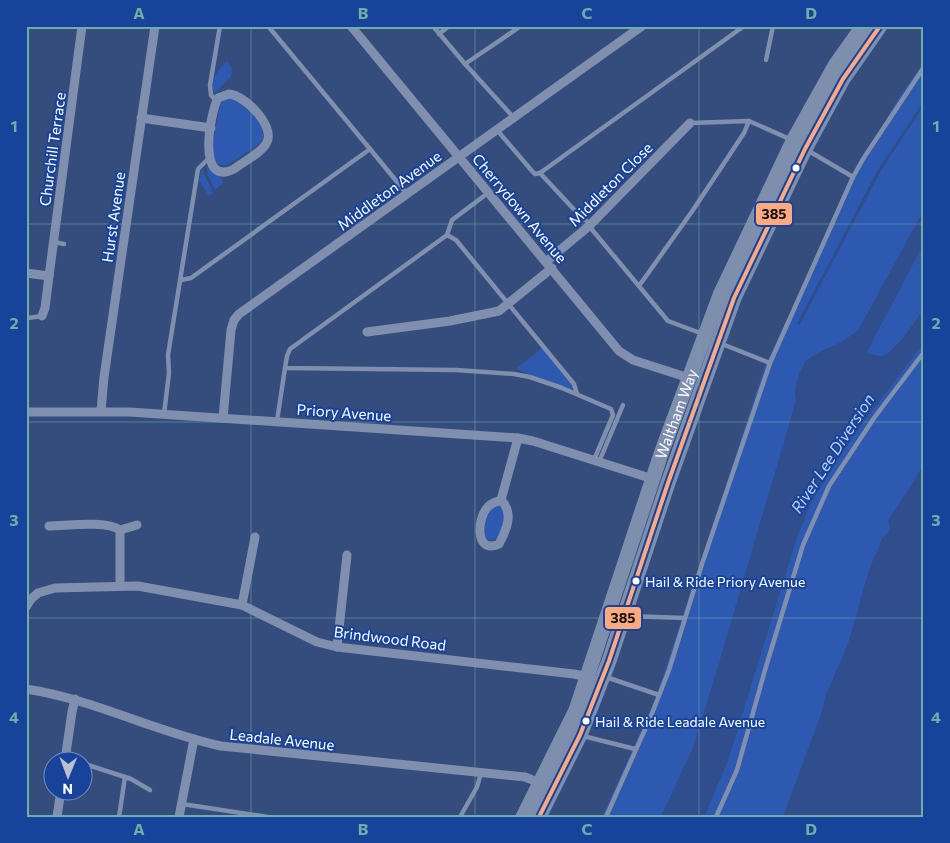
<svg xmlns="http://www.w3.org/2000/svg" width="950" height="843" viewBox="0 0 950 843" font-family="Commissioner,sans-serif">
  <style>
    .green { fill: #2d5ab0 }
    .water { fill: #304e8d }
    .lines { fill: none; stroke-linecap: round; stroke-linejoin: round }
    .stream { stroke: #304e8d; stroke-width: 3 }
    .service { stroke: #808fae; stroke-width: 4.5 }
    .minor { stroke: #808fae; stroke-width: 9 }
    .primary { stroke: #7e8ead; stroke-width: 15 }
    .bus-1-casing { stroke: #18439a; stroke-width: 8 }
    .bus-1 { stroke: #ffa980; stroke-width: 4 }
    .grid { fill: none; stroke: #6fada8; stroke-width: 1; stroke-opacity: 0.55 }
    .bus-dot { fill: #fff; stroke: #18439a; stroke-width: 2 }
    .labels { text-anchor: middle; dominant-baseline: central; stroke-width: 4; stroke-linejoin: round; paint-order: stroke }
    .bus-label { font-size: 14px; fill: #fff; stroke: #18439a; text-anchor: start }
    .street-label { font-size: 15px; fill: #fff; stroke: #18439a }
    .water-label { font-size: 16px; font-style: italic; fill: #bbd0f8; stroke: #18439a }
    .line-badge { stroke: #18439a; stroke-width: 2 }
    .pale-badge-label { font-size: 14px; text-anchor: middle; font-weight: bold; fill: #111 }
    .neatline { fill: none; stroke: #6fada8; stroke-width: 2 }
    .grid-label { font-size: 16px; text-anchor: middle; font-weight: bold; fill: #6fada8 }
  </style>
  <rect width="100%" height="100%" fill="#354d7d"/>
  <!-- green -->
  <g class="green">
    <path d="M227,61L232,69L231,76L214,94C210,79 217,71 227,61Z"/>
    <polygon points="924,62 924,210 858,331 840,343 818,353 795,390 796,400 787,432 718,667 693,748 661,817 602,817 655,700 765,366 859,165 900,96"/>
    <path d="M232,98C245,105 265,122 263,139L260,143L231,163L226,165L217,164L211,156L220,105L223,100Z"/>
    <polygon points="207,166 219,174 223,183 215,190 208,176"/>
    <polygon points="202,169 213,193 209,196 199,180"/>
    <polygon points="924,243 924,309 904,337 888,354 881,357 866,353"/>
    <polygon points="924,342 924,465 917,475 890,530 882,539 870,572 848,644 826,695 822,712 783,817 704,817 728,760 797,537 812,500 857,430"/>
    <polygon points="542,348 573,387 571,390 516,369"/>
    <path d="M498,504L504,509V522L498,537L491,541L485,537C483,523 487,512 498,504Z"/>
  </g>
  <!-- water -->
  <g class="water">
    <path d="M924,210V243L866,353C870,355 876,357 881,356C897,355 915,321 924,309V342L844,449L812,500L797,537L728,760L704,817H661L693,748L718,667L787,432L796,400L795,390L799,374L806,360L818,353L840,343L858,331Z"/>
    <path d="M924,465V817H783L822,712C828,688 839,667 848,644C860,610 867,557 890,530L888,521Z"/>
  </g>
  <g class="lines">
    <!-- stream -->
    <polyline class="stream" points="799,323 879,171 924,103"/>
    <!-- service -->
    <g class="service">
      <polyline points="433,26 465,64 515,119"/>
      <polyline points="439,34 449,26"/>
      <polyline points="766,60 773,26"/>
      <polyline points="465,64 521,26"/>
      <polyline points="216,101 211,95 210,85 220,26"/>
      <polyline points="690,123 749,121 792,140"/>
      <polyline points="497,130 532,171 535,174 540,173 744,26"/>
      <polyline points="370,149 407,194"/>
      <polyline points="807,150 853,177"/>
      <polyline points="540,173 581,217 591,224"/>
      <polyline points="589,226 668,321 703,334"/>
      <polyline points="447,235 452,220 488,193"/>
      <polyline points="54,242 64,244"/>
      <polyline points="181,280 191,278 370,149 268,26"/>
      <polyline points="639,286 693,210 744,133 749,121"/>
      <polyline points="28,318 42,316"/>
      <polyline points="722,344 770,363"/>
      <polyline points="577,394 574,384 456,240 447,235 290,349 287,356 285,368 456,370 514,374 530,377 562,388 611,409 613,415 594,460"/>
      <polyline points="164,414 169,373 168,355 198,169 209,158"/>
      <polyline points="277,421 285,368"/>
      <polyline points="599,462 623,405"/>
      <polyline points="627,616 685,618"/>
      <polyline points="606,677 659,695"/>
      <polyline points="583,736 635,749"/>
      <polyline points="82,763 125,777 119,817"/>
      <polyline points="125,777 131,779 150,790"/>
      <polyline points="182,804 268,817"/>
      <polyline points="460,817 477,787 481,773"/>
      <polyline points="606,817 651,716 669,670 702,564 770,363 853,177 863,159 924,67"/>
      <polyline points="716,817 737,770 765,670 803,545 829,486 874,418 924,352"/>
    </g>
    <!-- minor -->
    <g class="minor">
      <polyline points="351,26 619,351 633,360 689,378"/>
      <path d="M229,94C245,95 275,126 267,142C262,153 244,161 234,169C196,188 210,113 218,98Z"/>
      <polyline points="141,118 211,128"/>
      <polyline points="547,261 589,226 690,123"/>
      <polyline points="26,273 49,276"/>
      <polyline points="42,316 45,308 49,276 82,26"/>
      <polyline points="367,332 450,321 499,311 552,268"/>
      <polyline points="101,411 104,377 155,26"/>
      <polyline points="26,412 129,412 518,438 533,441 653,479"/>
      <polyline points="223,418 231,330 234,320 239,314 642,26"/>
      <path d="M501,500C514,513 507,529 499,544C475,555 477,519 487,508C490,503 496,502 501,500Z"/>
      <polyline points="501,500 518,438"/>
      <path d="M49,526C67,526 105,520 120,530V586"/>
      <polyline points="120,530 137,525"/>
      <polyline points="242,605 255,537"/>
      <polyline points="26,607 31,599 38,593 55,588 138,586 242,605 317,642 337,647 574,674 588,677"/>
      <polyline points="337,647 347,555"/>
      <path d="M26,689C93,699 155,732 221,746L525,777L540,783"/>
      <polyline points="65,760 72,712 75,699"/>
      <polyline points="57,817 61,790"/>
      <polyline points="179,817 194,739"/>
    </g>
    <!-- primary -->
    <g class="primary">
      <path id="s1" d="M523,817L576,710L662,451L720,295L793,141L836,64L863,26"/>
      <polyline points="539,817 580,735 609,661 668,483 734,298 805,149 843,79 880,26"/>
    </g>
    <!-- bus-1 casing -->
    <g class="bus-1-casing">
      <polyline id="bus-1" points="539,817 580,735 609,661 668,483 734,298 805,149 843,79 880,26"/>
    </g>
    <!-- bus-1 -->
    <use href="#bus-1" class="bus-1"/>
  </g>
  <!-- grid -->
  <path class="grid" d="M251,26V817M475,26V817M699,26V817M26,224H924M26,422H924M26,618H924"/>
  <!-- markers -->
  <g class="bus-dot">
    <circle cx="796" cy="168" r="4.5"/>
    <circle cx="636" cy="581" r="4.5"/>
    <circle cx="586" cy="721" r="4.5"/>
  </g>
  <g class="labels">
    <!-- bus labels -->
    <g class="bus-label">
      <text x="645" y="581">Hail &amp; Ride Priory Avenue</text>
      <text x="595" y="721">Hail &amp; Ride Leadale Avenue</text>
    </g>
    <!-- street labels -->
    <g class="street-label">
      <text transform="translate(52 149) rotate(-82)">Churchill Terrace</text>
      <text transform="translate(610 184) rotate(-45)">Middleton Close</text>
      <text transform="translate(389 190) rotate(-36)">Middleton Avenue</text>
      <text transform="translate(520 208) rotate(50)">Cherrydown Avenue</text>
      <text transform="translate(113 217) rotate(-82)">Hurst Avenue</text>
      <text transform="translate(344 412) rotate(4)">Priory Avenue</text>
      <text stroke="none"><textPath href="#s1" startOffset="432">Waltham Way</textPath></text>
      <text transform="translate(390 638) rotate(7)">Brindwood Road</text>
      <text transform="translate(282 739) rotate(6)">Leadale Avenue</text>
    </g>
    <!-- water labels -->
    <g class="water-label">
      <text transform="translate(832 453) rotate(-57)">River Lee Diversion</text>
    </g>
  </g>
  <g class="line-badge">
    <rect x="755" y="202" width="38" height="24" rx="5" fill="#ffa980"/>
    <rect x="604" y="606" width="38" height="24" rx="5" fill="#ffa980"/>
  </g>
  <g class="pale-badge-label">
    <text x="774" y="219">385</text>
    <text x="623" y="623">385</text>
  </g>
  <!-- border -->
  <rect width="950" height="843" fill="none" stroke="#18439a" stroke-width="55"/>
  <!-- north arrow -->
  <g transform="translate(68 776) rotate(181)"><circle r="24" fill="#18439a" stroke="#748ec2"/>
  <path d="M0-4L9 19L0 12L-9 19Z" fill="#b8c1d2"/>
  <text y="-8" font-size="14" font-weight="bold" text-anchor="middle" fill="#ffffff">N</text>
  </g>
  <rect x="28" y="28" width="894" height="788" class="neatline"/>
  <g class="grid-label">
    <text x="139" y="19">A</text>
    <text x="363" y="19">B</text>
    <text x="587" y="19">C</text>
    <text x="811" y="19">D</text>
    <text x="14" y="132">1</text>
    <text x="936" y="132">1</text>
    <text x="14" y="329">2</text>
    <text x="936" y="329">2</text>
    <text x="14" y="526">3</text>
    <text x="936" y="526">3</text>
    <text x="14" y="723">4</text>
    <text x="936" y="723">4</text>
    <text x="139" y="835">A</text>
    <text x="363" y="835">B</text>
    <text x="587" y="835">C</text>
    <text x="811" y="835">D</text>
  </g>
</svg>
